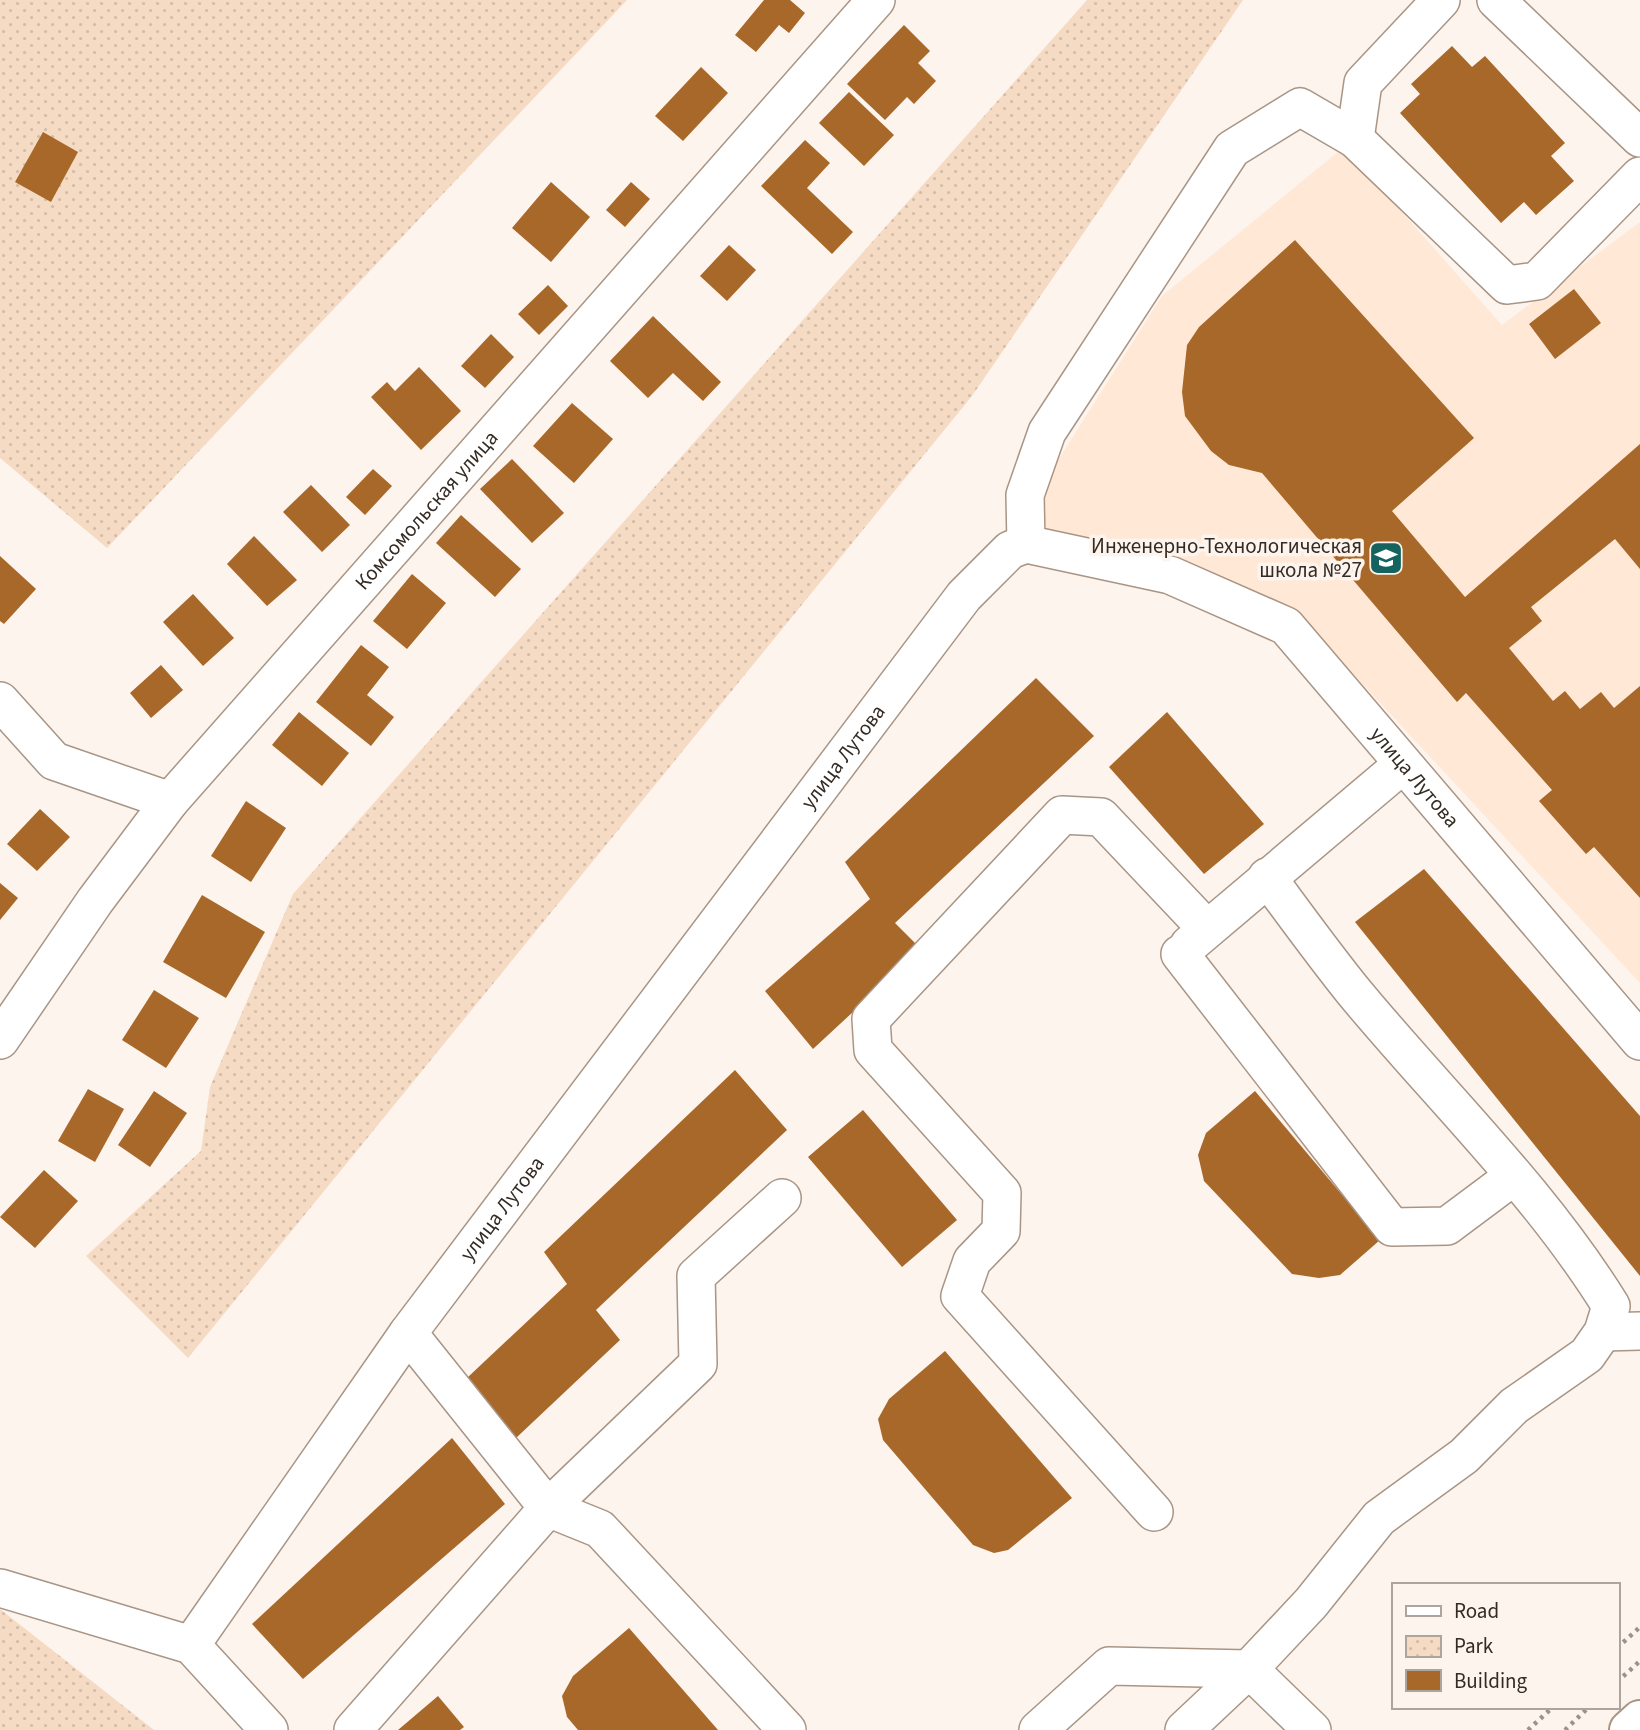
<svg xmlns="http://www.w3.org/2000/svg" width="1640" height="1730" viewBox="0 0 1640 1730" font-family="'Source Sans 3',sans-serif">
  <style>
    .built { fill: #ffe8d6 }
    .park { fill: url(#park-dots) }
    .building { fill: #a86829 }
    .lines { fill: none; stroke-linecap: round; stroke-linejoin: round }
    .minor-casing { stroke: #a99585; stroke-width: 40 }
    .major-casing { stroke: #a99585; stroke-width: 42 }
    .path { stroke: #9a928b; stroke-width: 4.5; stroke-dasharray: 3.5 5; stroke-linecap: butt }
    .minor { stroke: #fff; stroke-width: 37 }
    .major { stroke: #fff; stroke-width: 38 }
    .labels { text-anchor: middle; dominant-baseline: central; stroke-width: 7; stroke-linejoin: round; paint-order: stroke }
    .street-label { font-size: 21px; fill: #332b24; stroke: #fdf4ed }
    .poi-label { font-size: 21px; fill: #332b24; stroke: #fdf4ed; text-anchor: end }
  </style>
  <defs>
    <pattern id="park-dots" width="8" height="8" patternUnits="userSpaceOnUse" patternTransform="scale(1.75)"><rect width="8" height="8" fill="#f6dbc4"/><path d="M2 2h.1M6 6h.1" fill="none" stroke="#d3bca8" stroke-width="1.8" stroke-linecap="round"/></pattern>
  </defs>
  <rect width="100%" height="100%" fill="#fdf4ed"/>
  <!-- built -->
  <polygon class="built" points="1344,147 1502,325 1640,222 1640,983 1318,636 1048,535 1038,492 1162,296"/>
  <!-- park -->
  <g class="park">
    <polygon points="0,0 627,0 107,548 0,458"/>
    <polygon points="1087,0 1243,0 972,396 188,1358 86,1256 201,1151 210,1087 293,894"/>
    <polygon points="0,1609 154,1730 0,1730"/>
  </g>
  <!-- building -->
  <g class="building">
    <polygon points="764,0 790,0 805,13 789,33 779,25 756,52 735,35"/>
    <polygon points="904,25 930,51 918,63 936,81 914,104 907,97 885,120 847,84"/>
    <polygon points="1452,46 1472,67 1485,56 1565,143 1551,156 1574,181 1536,215 1524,202 1501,223 1400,113 1420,94 1411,84"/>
    <polygon points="701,67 728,93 683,141 655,116"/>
    <polygon points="849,92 894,135 864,166 819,123"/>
    <polygon points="43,132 78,152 51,202 15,182"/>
    <polygon points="805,140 830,163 807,188 853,232 832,254 761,186"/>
    <polygon points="551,182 590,217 551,262 512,228"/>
    <polygon points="631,182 650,199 625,227 606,210"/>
    <polygon points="1295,240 1474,438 1392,511 1465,597 1640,444 1640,569 1615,539 1531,607 1542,621 1509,648 1553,701 1565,691 1580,709 1601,692 1614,708 1640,686 1640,898 1594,847 1586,854 1539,801 1552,790 1466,693 1457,702 1262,473 1229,465 1211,451 1185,416 1182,392 1187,345 1199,327"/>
    <polygon points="729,245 756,270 727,301 700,276"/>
    <polygon points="548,285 568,306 539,335 518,314"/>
    <polygon points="1574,289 1601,323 1555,359 1529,324"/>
    <polygon points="653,316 721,382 703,401 673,373 648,398 610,361"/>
    <polygon points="491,334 514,357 485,388 461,366"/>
    <polygon points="419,367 461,411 421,450 371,397 387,382 395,391"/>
    <polygon points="572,403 613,439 574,483 533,446"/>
    <polygon points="512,459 564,513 532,543 480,489"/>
    <polygon points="373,469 392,486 365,515 346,497"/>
    <polygon points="311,485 350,525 322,552 283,512"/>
    <polygon points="461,515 521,569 495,597 436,543"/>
    <polygon points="254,536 297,580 267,606 227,564"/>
    <polygon points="0,556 36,589 4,624 0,621"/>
    <polygon points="412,574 446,603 407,649 373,621"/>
    <polygon points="193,594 234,638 203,666 163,622"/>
    <polygon points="361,645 389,667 367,695 394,717 371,746 316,702"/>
    <polygon points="161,665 183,690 151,718 130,693"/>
    <polygon points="1036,678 1094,736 895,923 921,949 813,1049 765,991 870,899 845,862"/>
    <polygon points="299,712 349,753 322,786 272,745"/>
    <polygon points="1167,712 1264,824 1204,874 1109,767"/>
    <polygon points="246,801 286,828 251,882 211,856"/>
    <polygon points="40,809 70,837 37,871 7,844"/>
    <polygon points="1424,869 1640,1116 1640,1276 1355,922"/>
    <polygon points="0,883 18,898 0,920"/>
    <polygon points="202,895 265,932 226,998 163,962"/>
    <polygon points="154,990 199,1018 166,1068 122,1040"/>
    <polygon points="735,1070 787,1130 596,1310 620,1340 516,1438 468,1377 567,1284 544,1252"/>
    <polygon points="88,1089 124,1109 95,1162 58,1141"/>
    <polygon points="154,1091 187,1113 150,1167 118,1145"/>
    <polygon points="1255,1091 1380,1240 1340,1275 1319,1278 1292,1274 1204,1181 1198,1155 1206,1133"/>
    <polygon points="863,1110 957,1220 902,1267 808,1157"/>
    <polygon points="44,1170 78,1201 35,1248 0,1217"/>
    <polygon points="945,1351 1072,1498 1008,1550 994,1553 973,1545 883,1440 878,1419 889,1399"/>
    <polygon points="452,1438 505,1504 303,1679 252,1624"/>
    <polygon points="629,1628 718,1730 578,1730 567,1717 562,1696 573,1676"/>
    <polygon points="438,1696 464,1727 460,1730 398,1730"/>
  </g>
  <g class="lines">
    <!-- minor casing -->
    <g class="minor-casing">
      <g id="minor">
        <polyline points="1496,0 1640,138"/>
        <polyline points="1355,139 1363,83 1441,0"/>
        <polyline points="1026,544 1025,495 1047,432 1232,149 1300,107 1355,139 1507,285 1537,281 1640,176"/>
        <polyline points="0,701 54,761 170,801"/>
        <polyline points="1189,945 1402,765"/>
        <polyline points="1180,954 1392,1227 1447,1226 1514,1176"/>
        <path id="s1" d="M0,1040L95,901L170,801L876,0"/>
        <polyline points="1603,1332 1640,1331"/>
        <polyline points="408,1333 548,1508 600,1529 787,1730"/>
        <polyline points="1154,1512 960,1296 972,1261 1001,1231 1002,1193 873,1050 871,1019 1062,815 1101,817 1206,928"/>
        <polyline points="0,1588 191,1645 269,1730"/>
        <path id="s2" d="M191,1645L408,1333L964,596L1010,550L1026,544L1170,575L1286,626L1640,1041"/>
        <polyline points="353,1730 548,1508 698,1364 696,1276 782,1198"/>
        <polyline points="1038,1730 1109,1666 1249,1669 1312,1730"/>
        <path d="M1184,1730L1249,1669L1311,1603L1379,1518L1464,1456L1514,1406L1587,1355L1603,1332L1611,1306C1540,1191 1440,1096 1354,992C1324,955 1296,916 1267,877"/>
      </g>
    </g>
    <!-- major casing -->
    <g class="major-casing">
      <polyline id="major" points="1629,1730 1640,1720"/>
    </g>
    <!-- path -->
    <g class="path">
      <polyline points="1617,1648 1640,1627"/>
      <polyline points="1617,1682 1640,1661"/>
      <polyline points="1528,1730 1553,1707"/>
      <polyline points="1565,1730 1589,1707"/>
    </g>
    <!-- minor -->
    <use href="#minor" class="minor"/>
    <!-- major -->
    <use href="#major" class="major"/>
  </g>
  <!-- icons -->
  <defs>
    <g id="school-square" transform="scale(1.75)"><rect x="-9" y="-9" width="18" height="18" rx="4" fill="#15635e" stroke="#fdf4ed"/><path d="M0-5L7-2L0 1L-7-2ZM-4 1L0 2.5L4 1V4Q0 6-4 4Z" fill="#fff"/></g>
  </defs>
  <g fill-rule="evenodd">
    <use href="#school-square" x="1386" y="558"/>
  </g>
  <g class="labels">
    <!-- street labels -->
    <g class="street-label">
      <text stroke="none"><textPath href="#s1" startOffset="681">Комсомольская улица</textPath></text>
      <text stroke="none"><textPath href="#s2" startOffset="1102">улица Лутова</textPath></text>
      <text stroke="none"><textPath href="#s2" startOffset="1858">улица Лутова</textPath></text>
      <text stroke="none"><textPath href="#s2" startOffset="536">улица Лутова</textPath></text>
    </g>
    <!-- poi labels -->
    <g class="poi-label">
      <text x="1362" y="546">Инженерно-Технологическая<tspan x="1362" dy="24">школа №27</tspan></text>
    </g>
  </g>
  <!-- legend -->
  <rect x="1392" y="1583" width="228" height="126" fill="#fdf4ed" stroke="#aca49d" stroke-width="2"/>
  <rect x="1406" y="1606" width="35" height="10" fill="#ffffff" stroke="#aca49d" stroke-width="2"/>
  <text x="1454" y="1618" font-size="21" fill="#332b24">Road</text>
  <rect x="1406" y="1636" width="35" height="21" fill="url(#park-dots)" stroke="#aca49d" stroke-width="2"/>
  <text x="1454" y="1653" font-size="21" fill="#332b24">Park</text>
  <rect x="1406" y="1670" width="35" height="21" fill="#a86829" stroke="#aca49d" stroke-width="2"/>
  <text x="1454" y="1688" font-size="21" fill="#332b24">Building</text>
</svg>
